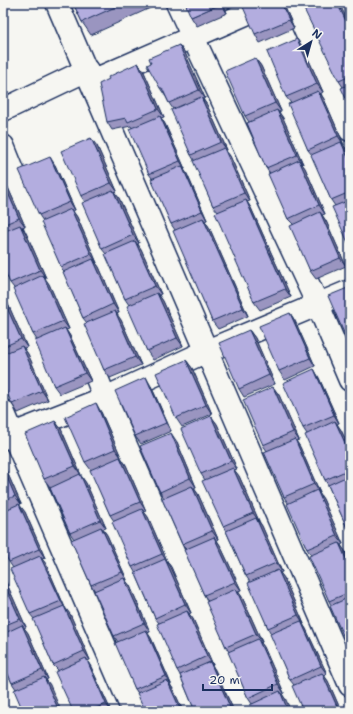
<svg xmlns="http://www.w3.org/2000/svg" width="353" height="714" viewBox="0 0 353 714" font-family="'Shantell Sans',sans-serif">
  <style>
    .lines { fill: none; stroke-linecap: round; stroke-linejoin: round }
    .minor-casing { stroke: #1b2f5e; stroke-width: 25 }
    .minor { stroke: #f6f6f2; stroke-width: 22 }
    .wall { fill: #9a95c0; stroke: #1b2f5e }
    .shaded-wall { fill: #7d799c; stroke: #1b2f5e }
    .building { fill: #b3addf; stroke: #1b2f5e }
  </style>
  <rect width="100%" height="100%" fill="#f6f6f2"/>
  <filter id="ink" filterUnits="userSpaceOnUse"><feTurbulence type="fractalNoise" baseFrequency=".025" numOctaves="2"/><feDisplacementMap in="SourceGraphic" scale="8" xChannelSelector="R" yChannelSelector="G"/><feConvolveMatrix kernelMatrix="1 2 1 2 8 2 1 2 1" color-interpolation-filters="sRGB"/></filter>
  <g filter="url(#ink)">
    <g class="lines">
      <!-- minor casing -->
      <g class="minor-casing">
        <g id="minor">
          <polyline points="57,3 350,685"/>
          <polyline points="177,3 318,305 350,380"/>
          <polyline points="293,3 350,130"/>
          <polyline points="92,81 271,3"/>
          <polyline points="3,110 87,70"/>
          <polyline points="3,146 105,398 243,711"/>
          <polyline points="3,411 133,711"/>
          <polyline points="3,438 105,398 207,351 350,291"/>
          <polyline points="3,678 18,711"/>
        </g>
      </g>
      <!-- minor -->
      <use href="#minor" class="minor"/>
    </g>
    <!-- wall -->
    <g class="wall">
      <polygon points="73,3 159,3 159,4 91,35 82,22"/>
      <polygon points="223,3 227,13 197,26 191,17"/>
      <polygon points="236,3 249,3 239,7"/>
      <polygon points="283,3 294,28 260,43 255,34"/>
      <polygon points="350,25 350,107 343,87 339,81"/>
      <polygon points="179,45 185,53 205,98 203,99 207,105 227,150 226,151 230,156 250,201 247,202 251,208 291,297 260,310 254,302 218,212 213,206 194,160 191,155 173,109 169,103 166,97 160,88 151,63"/>
      <polygon points="303,47 323,92 320,94 324,99 344,145 343,145 347,150 350,157 350,247 335,206 331,200 312,155 308,150 291,103 286,97"/>
      <polygon points="255,58 261,66 281,111 279,112 283,118 303,164 302,164 305,168 325,214 322,215 326,221 346,266 316,279 310,271 293,224 288,219 270,173 266,168 249,122 245,116"/>
      <polygon points="138,63 144,72 164,117 161,118 165,124 185,169 184,170 187,174 207,220 205,221 209,227 248,316 218,329 212,321 175,230 171,224 152,178 149,174 132,128 131,126 112,130 107,122"/>
      <polygon points="97,146 117,191 114,192 119,198 139,243 138,244 141,249 161,294 159,295 163,301 183,346 153,360 147,351 129,305 125,299 106,254 102,249 85,202 81,196"/>
      <polygon points="55,165 75,210 73,211 77,217 97,263 96,263 99,267 119,313 116,314 121,320 141,365 110,378 104,370 87,323 83,318 64,272 61,267 43,221 39,215"/>
      <polygon points="3,178 5,181 25,226 22,227 26,233 46,278 45,279 49,284 69,329 66,330 70,336 91,381 60,394 54,386 37,340 33,334 14,288 10,283 3,267"/>
      <polygon points="3,293 5,297 4,298 7,302 27,347 24,348 28,354 48,400 18,413 12,404 3,384"/>
      <polygon points="290,313 295,321 315,366 285,380 279,371"/>
      <polygon points="249,330 255,338 275,384 244,397 239,389"/>
      <polygon points="186,360 192,368 212,414 182,427 176,418"/>
      <polygon points="314,369 319,378 339,423 337,424 341,430 350,449 350,532 348,530 328,485 325,480 307,434 303,428"/>
      <polygon points="151,386 171,431 141,444 135,436"/>
      <polygon points="273,387 279,395 299,440 296,441 300,447 320,493 319,493 323,499 343,544 341,545 345,551 350,563 350,651 331,605 329,601 311,555 307,549 288,503 284,497 267,451 263,445"/>
      <polygon points="101,412 121,457 126,465 146,511 144,512 148,517 168,563 171,567 191,613 189,614 193,619 213,665 212,665 215,670 234,711 195,711 180,675 177,670 159,623 155,618 135,572 132,567 114,521 110,515 91,470 85,462"/>
      <polygon points="211,416 217,424 237,469 234,470 239,476 259,521 262,526 282,572 280,573 284,578 304,624 303,624 306,629 327,674 324,675 328,681 341,711 303,711 294,685 290,680 271,634 268,628 250,582 246,576 226,531 223,526 205,480 201,474"/>
      <polygon points="55,421 61,429 81,475 80,475 86,483 106,528 103,529 107,535 127,580 126,581 130,586 150,632 147,633 151,638 171,684 170,684 173,689 183,711 145,711 138,693 135,689 118,642 114,636 95,591 91,585 74,539 70,533 50,487 44,479"/>
      <polygon points="177,442 196,487 194,488 198,494 218,539 217,540 220,545 241,590 238,591 242,597 262,642 261,643 264,647 284,693 282,694 286,700 252,704 248,698 229,652 226,647 208,601 204,595 186,549 182,544 164,498 160,492"/>
      <polygon points="3,463 21,504 19,505 25,512 45,558 42,559 46,564 66,610 70,614 90,660 87,661 91,667 111,711 73,711 58,670 53,665 34,619 30,614 13,568 9,562 3,550"/>
      <polygon points="3,578 6,582 26,627 24,628 28,633 48,679 46,680 50,685 16,689 12,683 3,663"/>
    </g>
    <!-- shaded-wall -->
    <g class="shaded-wall">
      <polygon points="221,3 223,3 227,13 221,4"/>
      <polygon points="281,3 283,3 294,28 289,20"/>
      <polygon points="337,3 339,3 350,25 350,29"/>
      <polygon points="297,39 303,47 323,92 317,84"/>
      <polygon points="179,45 185,53 205,98 199,90"/>
      <polygon points="255,58 261,66 281,111 275,103"/>
      <polygon points="138,63 144,72 164,117 158,109"/>
      <polygon points="318,91 324,99 344,145 338,136"/>
      <polygon points="201,97 207,105 227,150 221,142"/>
      <polygon points="277,110 283,118 303,164 297,155"/>
      <polygon points="160,116 165,124 185,169 180,161"/>
      <polygon points="91,138 97,146 117,191 111,183"/>
      <polygon points="341,142 347,150 350,157 350,162"/>
      <polygon points="224,148 230,156 250,201 244,193"/>
      <polygon points="50,157 55,165 75,210 70,202"/>
      <polygon points="299,160 305,168 325,214 319,205"/>
      <polygon points="182,166 187,174 207,220 202,211"/>
      <polygon points="3,178 5,181 25,226 19,218 3,182"/>
      <polygon points="113,190 119,198 139,243 133,235"/>
      <polygon points="246,200 251,208 291,297 285,289"/>
      <polygon points="71,209 77,217 97,263 91,254"/>
      <polygon points="320,212 326,221 346,266 340,258"/>
      <polygon points="203,218 209,227 248,316 243,308"/>
      <polygon points="20,225 26,233 46,278 40,270"/>
      <polygon points="135,241 141,249 161,294 155,286"/>
      <polygon points="93,259 99,267 119,313 113,304"/>
      <polygon points="43,275 49,284 69,329 63,321"/>
      <polygon points="157,293 163,301 183,346 177,338"/>
      <polygon points="3,297 7,302 27,347 21,339 3,299"/>
      <polygon points="115,311 121,320 141,365 135,357"/>
      <polygon points="290,313 295,321 315,366 310,358"/>
      <polygon points="65,328 70,336 91,381 85,373"/>
      <polygon points="249,330 255,338 275,384 269,375"/>
      <polygon points="22,346 28,354 48,400 42,391"/>
      <polygon points="186,360 192,368 212,414 206,405"/>
      <polygon points="314,369 319,378 339,423 334,415"/>
      <polygon points="146,377 151,386 171,431 166,423"/>
      <polygon points="273,387 279,395 299,440 293,432"/>
      <polygon points="96,403 101,412 121,457 115,449"/>
      <polygon points="211,416 217,424 237,469 231,461"/>
      <polygon points="55,421 61,429 81,475 75,466"/>
      <polygon points="335,421 341,430 350,449 350,454"/>
      <polygon points="171,433 177,442 196,487 190,478"/>
      <polygon points="295,439 300,447 320,493 314,484"/>
      <polygon points="120,457 126,465 146,511 140,502"/>
      <polygon points="3,463 21,504 15,496 3,468"/>
      <polygon points="233,468 239,476 259,521 253,513"/>
      <polygon points="80,474 86,483 106,528 100,520"/>
      <polygon points="192,486 198,494 218,539 212,531"/>
      <polygon points="317,490 323,499 343,544 337,536"/>
      <polygon points="19,504 25,512 45,558 39,549"/>
      <polygon points="142,509 148,517 168,563 162,554"/>
      <polygon points="256,518 262,526 282,572 276,563"/>
      <polygon points="101,527 107,535 127,580 122,572"/>
      <polygon points="214,537 220,545 241,590 235,582"/>
      <polygon points="339,543 345,551 350,563 350,568"/>
      <polygon points="40,556 46,564 66,610 61,601"/>
      <polygon points="165,559 171,567 191,613 185,604"/>
      <polygon points="278,570 284,578 304,624 298,615"/>
      <polygon points="3,578 6,582 26,627 20,619 3,581"/>
      <polygon points="124,578 130,586 150,632 144,623"/>
      <polygon points="236,589 242,597 262,642 256,634"/>
      <polygon points="64,606 70,614 90,660 84,651"/>
      <polygon points="187,611 193,619 213,665 207,656"/>
      <polygon points="301,621 306,629 327,674 321,666"/>
      <polygon points="22,625 28,633 48,679 42,670"/>
      <polygon points="146,630 151,638 171,684 166,676"/>
      <polygon points="258,639 264,647 284,693 278,684"/>
      <polygon points="86,658 91,667 111,711 106,704"/>
      <polygon points="210,662 215,670 234,711 233,711 230,707"/>
      <polygon points="322,673 328,681 341,711 339,711"/>
      <polygon points="44,677 50,685 61,711 59,711"/>
      <polygon points="167,680 173,689 183,711 181,711"/>
      <polygon points="280,691 286,700 291,711 288,711"/>
    </g>
    <!-- building -->
    <g class="building">
      <polygon points="73,3 124,3 82,22"/>
      <polygon points="185,3 221,3 221,4 191,17"/>
      <polygon points="253,3 281,3 289,20 255,34 243,7"/>
      <polygon points="301,3 337,3 350,29 350,76 339,81"/>
      <polygon points="297,39 317,84 286,97 267,52"/>
      <polygon points="179,45 199,90 169,103 162,88 160,88 147,65 151,63 149,58"/>
      <polygon points="255,58 275,103 245,116 225,71"/>
      <polygon points="138,63 158,109 128,122 126,118 107,122 99,84 109,79 108,77"/>
      <polygon points="350,84 350,107 341,88"/>
      <polygon points="318,91 338,136 308,150 288,104"/>
      <polygon points="201,97 221,142 191,155 171,110"/>
      <polygon points="277,110 297,155 266,168 247,123"/>
      <polygon points="160,116 180,161 149,174 129,129"/>
      <polygon points="91,138 111,183 81,196 61,151"/>
      <polygon points="341,142 350,162 350,192 331,200 311,155"/>
      <polygon points="224,148 244,193 213,206 193,161"/>
      <polygon points="50,157 70,202 39,215 19,170"/>
      <polygon points="299,160 319,205 288,219 268,174"/>
      <polygon points="182,166 202,211 171,224 151,179"/>
      <polygon points="3,182 19,218 3,225"/>
      <polygon points="113,190 133,235 102,249 82,203"/>
      <polygon points="246,200 285,289 254,302 215,213"/>
      <polygon points="350,200 350,247 332,207"/>
      <polygon points="71,209 91,254 61,267 41,222"/>
      <polygon points="320,212 340,258 310,271 290,226"/>
      <polygon points="203,218 243,308 212,321 173,231"/>
      <polygon points="20,225 40,270 10,283 3,267 3,232"/>
      <polygon points="135,241 155,286 125,299 105,254"/>
      <polygon points="93,259 113,304 83,318 63,272"/>
      <polygon points="43,275 63,321 33,334 13,289"/>
      <polygon points="350,287 350,341 348,342 328,296"/>
      <polygon points="157,293 177,338 147,351 127,306"/>
      <polygon points="3,299 21,339 3,347"/>
      <polygon points="115,311 135,357 104,370 84,324"/>
      <polygon points="290,313 310,358 279,371 259,326"/>
      <polygon points="65,328 85,373 54,386 35,341"/>
      <polygon points="249,330 269,375 239,389 219,343"/>
      <polygon points="22,346 42,391 12,404 3,384 3,354"/>
      <polygon points="186,360 206,405 176,418 156,373"/>
      <polygon points="314,369 334,415 303,428 283,383"/>
      <polygon points="146,377 166,423 135,436 115,391"/>
      <polygon points="273,387 293,432 263,445 243,400"/>
      <polygon points="96,403 115,449 85,462 65,417"/>
      <polygon points="211,416 231,461 201,474 181,429"/>
      <polygon points="55,421 75,466 44,479 25,434"/>
      <polygon points="335,421 350,454 350,469 325,480 305,435"/>
      <polygon points="171,433 190,478 160,492 140,446"/>
      <polygon points="295,439 314,484 284,497 264,452"/>
      <polygon points="120,457 140,502 110,515 90,470"/>
      <polygon points="3,468 15,496 3,501"/>
      <polygon points="233,468 253,513 223,526 202,481"/>
      <polygon points="80,474 100,520 70,533 50,488"/>
      <polygon points="350,475 350,529 348,530 328,485"/>
      <polygon points="192,486 212,531 182,544 162,499"/>
      <polygon points="317,490 337,536 307,549 287,504"/>
      <polygon points="19,504 39,549 9,562 3,550 3,511"/>
      <polygon points="142,509 162,554 132,567 112,522"/>
      <polygon points="256,518 276,563 246,576 226,531"/>
      <polygon points="101,527 122,572 91,585 71,540"/>
      <polygon points="214,537 235,582 204,595 184,550"/>
      <polygon points="339,543 350,568 350,592 329,601 309,556"/>
      <polygon points="40,556 61,601 30,614 10,569"/>
      <polygon points="165,559 185,604 155,618 135,572"/>
      <polygon points="278,570 298,615 268,628 248,583"/>
      <polygon points="124,578 144,623 114,636 94,591"/>
      <polygon points="3,581 20,619 3,626"/>
      <polygon points="236,589 256,634 226,647 206,602"/>
      <polygon points="350,597 350,651 330,606"/>
      <polygon points="64,606 84,651 53,665 33,619"/>
      <polygon points="187,611 207,656 177,670 157,624"/>
      <polygon points="301,621 321,666 290,680 270,634"/>
      <polygon points="22,625 42,670 12,683 3,663 3,634"/>
      <polygon points="146,630 166,676 135,689 115,643"/>
      <polygon points="258,639 278,684 248,698 228,652"/>
      <polygon points="86,658 106,704 88,711 73,711 55,672"/>
      <polygon points="210,662 230,707 221,711 195,711 180,675"/>
      <polygon points="322,673 339,711 303,711 292,686"/>
      <polygon points="44,677 59,711 23,711 14,690"/>
      <polygon points="167,680 181,711 145,711 137,693"/>
      <polygon points="280,691 288,711 252,711 250,705"/>
    </g>
  </g>
  <!-- margin -->
  <rect width="353" height="714" fill="none" stroke="#f6f6f2" stroke-width="16"/>
  <rect x="8" y="8" width="337" height="698" fill="none" stroke="#1b2f5e" stroke-width="1.5" filter="url(#ink)"/>
  <!-- north arrow -->
  <g transform="translate(311 42) rotate(37)" stroke="#f6f6f2" stroke-width="3" paint-order="stroke">
  <path d="M0-3L7 15L0 10L-7 15Z" fill="#1b2f5e"/>
  <text y="-6" font-size="11" font-weight="bold" text-anchor="middle" fill="#1b2f5e">N</text>
  </g>
  <!-- scale -->
  <path d="M203 684v6h69v-6" fill="none" stroke="#1b2f5e" stroke-width="2"/>
  <text x="209" y="684" font-size="12" fill="#1b2f5e" stroke="#f6f6f2" stroke-width="3" paint-order="stroke">20 m</text>
</svg>
